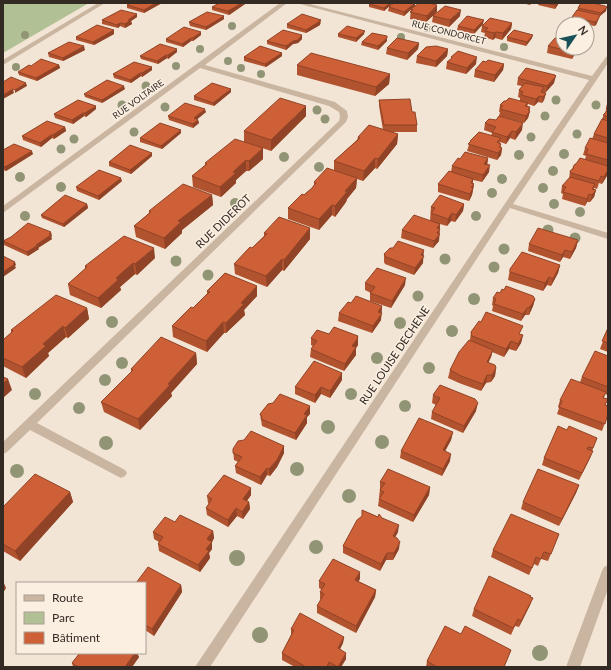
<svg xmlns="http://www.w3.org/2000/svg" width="611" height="670" viewBox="0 0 611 670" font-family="Lato,sans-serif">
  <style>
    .green { fill: #b1c195 }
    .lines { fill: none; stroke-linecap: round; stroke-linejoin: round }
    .minor { fill: #cab5a1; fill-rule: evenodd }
    .tree { fill: #919575 }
    .wall { fill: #b1532f }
    .shaded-wall { fill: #904326 }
    .building { fill: #ce6037; stroke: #904326 }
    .labels { text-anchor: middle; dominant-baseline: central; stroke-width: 3; stroke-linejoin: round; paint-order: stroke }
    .far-street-label { font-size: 9px; fill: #342a24; stroke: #faefe1 }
    .street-label { font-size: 11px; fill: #342a24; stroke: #faefe1 }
  </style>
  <rect width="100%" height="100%" fill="#f2e5d5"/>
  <!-- green -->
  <polygon class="green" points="3,3 89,3 3,53"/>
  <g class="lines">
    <!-- minor -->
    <g class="minor">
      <polygon points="98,3 105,3 3,65 3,60"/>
      <polygon points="280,3 287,3 205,65 335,102 347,111 348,117 346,122 37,423 125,470 127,473 125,476 121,478 117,476 30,430 7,452 3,454 3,442 339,121 340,117 339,112 329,106 200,68 3,213 3,206"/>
      <polygon points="296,3 306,3 592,76 606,57 608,56 608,63 513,204 608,233 608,239 510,208 210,667 195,667 504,205 589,80"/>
      <polygon points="608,565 608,589 580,667 566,667 602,571 604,567"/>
    </g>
  </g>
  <!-- trees -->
  <g class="tree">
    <circle cx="232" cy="26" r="4"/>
    <circle cx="427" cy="28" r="4"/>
    <circle cx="25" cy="35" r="4"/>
    <circle cx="401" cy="37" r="4"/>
    <circle cx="504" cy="47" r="4"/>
    <circle cx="200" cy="49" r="4"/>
    <circle cx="228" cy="61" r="4"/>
    <circle cx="176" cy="66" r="4"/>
    <circle cx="16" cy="67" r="4"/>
    <circle cx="241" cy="68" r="4"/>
    <circle cx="261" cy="74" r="4"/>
    <circle cx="146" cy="86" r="4.5"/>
    <circle cx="556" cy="100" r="4.5"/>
    <circle cx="122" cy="105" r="4.5"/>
    <circle cx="596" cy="105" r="4.5"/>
    <circle cx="165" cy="107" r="4.5"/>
    <circle cx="317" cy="110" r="4.5"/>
    <circle cx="545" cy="116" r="4.5"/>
    <circle cx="325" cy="119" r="4.5"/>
    <circle cx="134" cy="132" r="4.5"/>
    <circle cx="577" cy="134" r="4.5"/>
    <circle cx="531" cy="137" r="4.5"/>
    <circle cx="74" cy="139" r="4.5"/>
    <circle cx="61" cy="149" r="4.5"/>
    <circle cx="564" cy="154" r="5"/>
    <circle cx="519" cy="155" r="5"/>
    <circle cx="284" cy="157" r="5"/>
    <circle cx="319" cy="167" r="5"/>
    <circle cx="553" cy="171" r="5"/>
    <circle cx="20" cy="177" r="5"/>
    <circle cx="502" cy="179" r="5"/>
    <circle cx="61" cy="187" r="5"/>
    <circle cx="543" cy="188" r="5"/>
    <circle cx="492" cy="193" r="5"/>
    <circle cx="235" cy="203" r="5"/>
    <circle cx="554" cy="204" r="5"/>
    <circle cx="580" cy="212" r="5"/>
    <circle cx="25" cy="216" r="5"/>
    <circle cx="476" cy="216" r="5"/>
    <circle cx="548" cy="230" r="5.5"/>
    <circle cx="575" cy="238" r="5.5"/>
    <circle cx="504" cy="249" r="5.5"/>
    <circle cx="445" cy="259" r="5.5"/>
    <circle cx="176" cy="261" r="5.5"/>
    <circle cx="494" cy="267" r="5.5"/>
    <circle cx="208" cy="275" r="5.5"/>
    <circle cx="418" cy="296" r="5.5"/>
    <circle cx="474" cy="299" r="6"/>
    <circle cx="112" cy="322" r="6"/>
    <circle cx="400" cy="323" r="6"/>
    <circle cx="452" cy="331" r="6"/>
    <circle cx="377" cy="358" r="6"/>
    <circle cx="122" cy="363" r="6"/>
    <circle cx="429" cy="368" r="6"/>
    <circle cx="105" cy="380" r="6"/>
    <circle cx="35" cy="394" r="6"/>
    <circle cx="351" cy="394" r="6"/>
    <circle cx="405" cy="406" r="6"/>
    <circle cx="79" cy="408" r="6"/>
    <circle cx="328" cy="427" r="7"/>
    <circle cx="382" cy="442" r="7"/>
    <circle cx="106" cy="443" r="7"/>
    <circle cx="297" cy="469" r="7"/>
    <circle cx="17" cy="471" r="7"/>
    <circle cx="349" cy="496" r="7"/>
    <circle cx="316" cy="547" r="7"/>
    <circle cx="237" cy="558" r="8"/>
    <circle cx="260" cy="635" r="8"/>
    <circle cx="540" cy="653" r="8"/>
  </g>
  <!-- wall -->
  <g class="wall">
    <polygon points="162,3 144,13 127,8 127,5"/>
    <polygon points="370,3 393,3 384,11 369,7 369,4"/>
    <polygon points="522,3 532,3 530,5"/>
    <polygon points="539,3 559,3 555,9 538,5"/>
    <polygon points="245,4 229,15 212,10 212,7"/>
    <polygon points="415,6 437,12 426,22 410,19 411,9 404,16 388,11 389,7"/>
    <polygon points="578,8 606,11 600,16 596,25 594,26 571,20 572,17 577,10"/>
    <polygon points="137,14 137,17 131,21 132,24 125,28 120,26 118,28 102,24 102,20"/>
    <polygon points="224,16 224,19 206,30 190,26 189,22"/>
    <polygon points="433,16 460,16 449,27 432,22"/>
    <polygon points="320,23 320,25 306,33 287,28 287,24 321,23"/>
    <polygon points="512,23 511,29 502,40 495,38 493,40 484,37 485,33 481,32 482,26"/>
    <polygon points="483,24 474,34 457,30 458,26"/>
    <polygon points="114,30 114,34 94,45 76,40 76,37"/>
    <polygon points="338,34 364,34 356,42 338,37"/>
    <polygon points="201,35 193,41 191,41 183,47 166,42 166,39"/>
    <polygon points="507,37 532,38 526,46 507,41"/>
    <polygon points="557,38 563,48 578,48 577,50 572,59 547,53 548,46"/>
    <polygon points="302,39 298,43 293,44 286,50 267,44 267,41"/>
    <polygon points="387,41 378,50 361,45 362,42"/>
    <polygon points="419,43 418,49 407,60 386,54 387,48"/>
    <polygon points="177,49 177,52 168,59 167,58 158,64 141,59 140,56"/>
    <polygon points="448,49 447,56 436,67 416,63 417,56"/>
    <polygon points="85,50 63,61 49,57 48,53"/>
    <polygon points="282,53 282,56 266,67 244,61 244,57"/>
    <polygon points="451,57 476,64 466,74 446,69 447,62 451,59"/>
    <polygon points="486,62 504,64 503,70 494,82 474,77 475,70"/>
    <polygon points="59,65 60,68 37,81 19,75 18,72 31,66"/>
    <polygon points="297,65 390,74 389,84 375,96 297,75"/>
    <polygon points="152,70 142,77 141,76 131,83 114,78 113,74"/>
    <polygon points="518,78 554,83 546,92 543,92 546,93 544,100 542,103 538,102 534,106 528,104 527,107 530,107 529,111 530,111 528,118 524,123 499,116 500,112 499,112 500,105 506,101 520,101 520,98 518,97 519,90 522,86 517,85"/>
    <polygon points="125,89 102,103 85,97 84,94"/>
    <polygon points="231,92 214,106 194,100 194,96"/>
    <polygon points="379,100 412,112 417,125 417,132 391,132 398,134 397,144 377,169 375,168 363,181 357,179 356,188 347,199 346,202 335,217 332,215 319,230 288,219 288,208 312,188 314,185 314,182 334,171 334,161 357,140 358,137 383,130 379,106"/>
    <polygon points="608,101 608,174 602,184 599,183 597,189 594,188 594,189 596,190 594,197 590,202 587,202 585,206 562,199 563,194 561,193 562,186 569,179 570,171 572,169 573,167 576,164 585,159 586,156 583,155 585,148 592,139 594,134 602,119 607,108 606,107"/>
    <polygon points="96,109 86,117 84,116 73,124 55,118 54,114"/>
    <polygon points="206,112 197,119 198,120 199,123 193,128 169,120 168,116"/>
    <polygon points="306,116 271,151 244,142 244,131"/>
    <polygon points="485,123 522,130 515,140 510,138 506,144 500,142 501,147 502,148 501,155 497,160 467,151 470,141 491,136 492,133 484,130"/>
    <polygon points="65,127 66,131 54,139 52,138 41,147 23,140 22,136"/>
    <polygon points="181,130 181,133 162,149 140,142 140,138"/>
    <polygon points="263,148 263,159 249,171 246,171 236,180 236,183 221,197 193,187 192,176 205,165 205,163"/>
    <polygon points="3,150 33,154 6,171 3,170"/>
    <polygon points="152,153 152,156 131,174 109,166 109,162"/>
    <polygon points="488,158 487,165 489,172 482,182 473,180 473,183 474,184 472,195 469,201 438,192 438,184 451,172 452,166"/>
    <polygon points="122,181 99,200 77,191 76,187"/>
    <polygon points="212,195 213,205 182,230 182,233 165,249 136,237 134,226 149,213 149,211"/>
    <polygon points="87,204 88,208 64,227 42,218 41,215"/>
    <polygon points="464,204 463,211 455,222 451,221 447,226 440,224 439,241 433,248 401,238 402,230 430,221 431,207"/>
    <polygon points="310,228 310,239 284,271 282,270 267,287 235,274 234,264 252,248 264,236 264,233"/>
    <polygon points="52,236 51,237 52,239 38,248 39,249 28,256 4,245 3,241"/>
    <polygon points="578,240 576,248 570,259 563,257 560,262 528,251 529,244"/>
    <polygon points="384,254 423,255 423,263 414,275 385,264 384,262"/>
    <polygon points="155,258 137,275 135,274 120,287 121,290 101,308 70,295 68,284 85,269 85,266"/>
    <polygon points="560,265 558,273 551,286 547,285 543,291 508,280 510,269"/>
    <polygon points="365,283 405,285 391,308 370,301 370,293 371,293 365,290"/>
    <polygon points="207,291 257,296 244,310 245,315 226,333 224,333 207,352 173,337 172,326 193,308 207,295"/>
    <polygon points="500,293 535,299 533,306 529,315 525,315 521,321 492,311 493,306 492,305 493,298"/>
    <polygon points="351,303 382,306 381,320 372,333 338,321 339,313"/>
    <polygon points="87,308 89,319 68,338 66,337 48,353 49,356 26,378 3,366 3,340 11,333 11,330"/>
    <polygon points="608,328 608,352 600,349"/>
    <polygon points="471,332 520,334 523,335 521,343 516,351 509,349 504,357 492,352 491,357 488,363 496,368 495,376 491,382 486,383 481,391 459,383 448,378 450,370 470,340"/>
    <polygon points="329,334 358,336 358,345 356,348 356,355 344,371 310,357 311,349 313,346 311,345 311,338"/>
    <polygon points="196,353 197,364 171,393 172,396 140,430 104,412 101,402 131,372 131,369"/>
    <polygon points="608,356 608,395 605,394 604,398 608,414 602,431 557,414 559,408 558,407 560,400 580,382 582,377"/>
    <polygon points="342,373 342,380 330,398 321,394 315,403 295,394 295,387"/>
    <polygon points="433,395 476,411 463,433 431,419 432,412 436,405 432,403"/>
    <polygon points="310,406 310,414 307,417 307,423 296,440 262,426 260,414"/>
    <polygon points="567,430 597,438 592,451 590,458 579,480 542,465 544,458"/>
    <polygon points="453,432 451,440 445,451 450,461 442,476 400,458 401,451"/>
    <polygon points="284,446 284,453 277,467 270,476 267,475 261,485 236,473 235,466 238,462 234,460 233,449"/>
    <polygon points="380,482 430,487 429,495 413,522 378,506 379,499 380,498 379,497 380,489"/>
    <polygon points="579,485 576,493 559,526 521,509 523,502"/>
    <polygon points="251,488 251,495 247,501 249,502 250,509 243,519 237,516 228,527 207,515 206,508 209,504 208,503 207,496"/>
    <polygon points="70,492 73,502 20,561 3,551 3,507"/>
    <polygon points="362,510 378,517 382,518 398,532 395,537 399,549 393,560 386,560 380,571 343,553 343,546 362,517"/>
    <polygon points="175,522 213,531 214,538 212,542 212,549 209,553 210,558 200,572 159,551 158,544 159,542 154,539 153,532"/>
    <polygon points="559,534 548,561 541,559 538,566 534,564 529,575 491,557 493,550"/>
    <polygon points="360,572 360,579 358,581 376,590 375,597 356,633 317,613 317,606 321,600 320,599 320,592 322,590 319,588 319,581"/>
    <polygon points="145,583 181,585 182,592 154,636 145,630"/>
    <polygon points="531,597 530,605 519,627 515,626 511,635 472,616 474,609"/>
    <polygon points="291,629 344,637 343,643 340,649 346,659 341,667 295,667 282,660 282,653 291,635"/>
    <polygon points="461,634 511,650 504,667 426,667 427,661"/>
    <polygon points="79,653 137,653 139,657 132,667 73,667 72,663 79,654"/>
  </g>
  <!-- shaded-wall -->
  <g class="shaded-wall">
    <polygon points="156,3 162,3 144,13 144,10"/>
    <polygon points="242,3 245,3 245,4 229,15 228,11"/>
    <polygon points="390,3 393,3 384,11 384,8"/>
    <polygon points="415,3 415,6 404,16 404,12"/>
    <polygon points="557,3 559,3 555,9 555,5"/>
    <polygon points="437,5 437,12 426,22 427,16"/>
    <polygon points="607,7 606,11 600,16 601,13"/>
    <polygon points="461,10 460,16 449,27 450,20"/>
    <polygon points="137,14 137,17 131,21 132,24 125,28 125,24 128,20"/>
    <polygon points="600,15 596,25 594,26 595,22"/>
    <polygon points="224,16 224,19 206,30 206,27"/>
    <polygon points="321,20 320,25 306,33 306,30"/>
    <polygon points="484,20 483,24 474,34 474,30"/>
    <polygon points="120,23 120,26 118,28 117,25"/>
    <polygon points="512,23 511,29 502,40 503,33"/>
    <polygon points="591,25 589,31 591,30 590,33 587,35 587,32"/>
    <polygon points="114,30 114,34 94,45 93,42"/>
    <polygon points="365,31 364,34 356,42 356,38"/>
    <polygon points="201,32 201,35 193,41 193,38"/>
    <polygon points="496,32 495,38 493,40 494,33"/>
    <polygon points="302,35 302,39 298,43 293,44 286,50 286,46 293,41"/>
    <polygon points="533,35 532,38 526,46 527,42"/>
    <polygon points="191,38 191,41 183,47 182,44"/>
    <polygon points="387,38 387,41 378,50 378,46"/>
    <polygon points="419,43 418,49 407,60 408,53"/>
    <polygon points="84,46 85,50 63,61 63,58"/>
    <polygon points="576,48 578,48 577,50 572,59 573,52"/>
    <polygon points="177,49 177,52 168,59 168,55"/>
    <polygon points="448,49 447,56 436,67 436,61"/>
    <polygon points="282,53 282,56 266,67 265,64"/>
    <polygon points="166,55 167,58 158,64 157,61"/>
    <polygon points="477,57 476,64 466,74 467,68"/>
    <polygon points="504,64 503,70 494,82 495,75"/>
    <polygon points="59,65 60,68 37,81 36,78"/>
    <polygon points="152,67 152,70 142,77 142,73"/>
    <polygon points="140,73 141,76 131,83 130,80"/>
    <polygon points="390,74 389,84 375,96 376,87"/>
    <polygon points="556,76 554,83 546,92 547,86"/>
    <polygon points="26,83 27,86 15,93 15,90"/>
    <polygon points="124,86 125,89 102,103 102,100"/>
    <polygon points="13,89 14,93 3,99 3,95"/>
    <polygon points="231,89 231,92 214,106 213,103"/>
    <polygon points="546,93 544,100 542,103 543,97"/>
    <polygon points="539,96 538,102 534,106 536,99"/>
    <polygon points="96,106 96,109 86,117 85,113"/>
    <polygon points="306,106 306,116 271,151 271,140"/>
    <polygon points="530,107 529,113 530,111 528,118 524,123 528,110"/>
    <polygon points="205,109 206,112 194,122 194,118"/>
    <polygon points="83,113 84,116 73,124 72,120"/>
    <polygon points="198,120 199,123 193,128 193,124"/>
    <polygon points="523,123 522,130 515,140 516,132"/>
    <polygon points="65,127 66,131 54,139 53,135"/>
    <polygon points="181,130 181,133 162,149 161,146"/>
    <polygon points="512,131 510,138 506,144 507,137"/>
    <polygon points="398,134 397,144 377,169 378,159"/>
    <polygon points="51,135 52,138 41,147 40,143"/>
    <polygon points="263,148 263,159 249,171 249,161"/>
    <polygon points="502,148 501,155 497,160 498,153"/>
    <polygon points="32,151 33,154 6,171 5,167"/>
    <polygon points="152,153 152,156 131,174 130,170"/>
    <polygon points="375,158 375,168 363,181 364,171"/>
    <polygon points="488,158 487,166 484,164"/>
    <polygon points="246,160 246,171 236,180 236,183 221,197 220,187 233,172"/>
    <polygon points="490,165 489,172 482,182 483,175"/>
    <polygon points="608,170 608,174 602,184 604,177"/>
    <polygon points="121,178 122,181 99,200 98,196"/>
    <polygon points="357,178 356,188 347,199 346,202 335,217 335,206 345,191"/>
    <polygon points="473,179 472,186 474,184 472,195 469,201 471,183"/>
    <polygon points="596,190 594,197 590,202 592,195"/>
    <polygon points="589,194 587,202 585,206 587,199"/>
    <polygon points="212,195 213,205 182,230 182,233 165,249 164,238 178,221"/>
    <polygon points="87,204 88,208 64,227 63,224"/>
    <polygon points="464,204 463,211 455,222 456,215"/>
    <polygon points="332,205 332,215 319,230 319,219"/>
    <polygon points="452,213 451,221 447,226 448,219"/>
    <polygon points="440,224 439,241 433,248 437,228"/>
    <polygon points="310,228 310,239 284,271 284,260"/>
    <polygon points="51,232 52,236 51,237 52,239 38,248 39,249 28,256 27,252"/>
    <polygon points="578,240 576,248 570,259 572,252"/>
    <polygon points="154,248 155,258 137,275 135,264"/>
    <polygon points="424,250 423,263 414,275 415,268 421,255"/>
    <polygon points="565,250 563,257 560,262 562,255"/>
    <polygon points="282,259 282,270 267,287 266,276"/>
    <polygon points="15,262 16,265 15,266 16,268 3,277 3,272"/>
    <polygon points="133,263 135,274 120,287 121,290 101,308 98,298 116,278"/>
    <polygon points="560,265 558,273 551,286 553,279"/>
    <polygon points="549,277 547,285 543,291 545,283"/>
    <polygon points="406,278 405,285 391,308 392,301"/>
    <polygon points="257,286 257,296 244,310 245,315 226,333 226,323 241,303"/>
    <polygon points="535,299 533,306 529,315 530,307"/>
    <polygon points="382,306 381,320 372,333 373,326 378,312"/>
    <polygon points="87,308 89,319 68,338 65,328"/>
    <polygon points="527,308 525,315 521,321 523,314"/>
    <polygon points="223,322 224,333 207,352 206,341"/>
    <polygon points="63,326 66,337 48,353 49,356 26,378 22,367 43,344"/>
    <polygon points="523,335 521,343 516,351 518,344"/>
    <polygon points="358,336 358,339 358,338 358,345 356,348 356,355 344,371 345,364 352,346"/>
    <polygon points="511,341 509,349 504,357 506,349"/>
    <polygon points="493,350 491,357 485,370 487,362"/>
    <polygon points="196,353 197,364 171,393 172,396 140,430 138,419 168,384"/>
    <polygon points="496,368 495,376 491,382 492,375"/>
    <polygon points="342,373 342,380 330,398 330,391"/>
    <polygon points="487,375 486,383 481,391 483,384"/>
    <polygon points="8,379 12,390 3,398 3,384"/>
    <polygon points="321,387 321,394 315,403 315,395"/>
    <polygon points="478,403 476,411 463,433 464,426"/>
    <polygon points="310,406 310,414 307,417 307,423 296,440 295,433 304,414"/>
    <polygon points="453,432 451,440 442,457 443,450"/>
    <polygon points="284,446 284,453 277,467 270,476 269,469"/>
    <polygon points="593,451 590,458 579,480 582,473"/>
    <polygon points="451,454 450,461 442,476 443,469"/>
    <polygon points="267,468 267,475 261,485 260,477"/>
    <polygon points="579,485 576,493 559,526 562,519"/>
    <polygon points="430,487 429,495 413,522 414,515"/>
    <polygon points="251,488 251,495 243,506 243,499"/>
    <polygon points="70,492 73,502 20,561 15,551"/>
    <polygon points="249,502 250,509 243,519 242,512"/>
    <polygon points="236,508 237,516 228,527 228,520"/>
    <polygon points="399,525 398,532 392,543 393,536"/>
    <polygon points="213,531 214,538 212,542 212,549 209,553 210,558 200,572 198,565 206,549 207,539"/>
    <polygon points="400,542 399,549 393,560 394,553"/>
    <polygon points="387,553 386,560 380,571 381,564"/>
    <polygon points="360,572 360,579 355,586 355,580"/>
    <polygon points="3,581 6,588 3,593"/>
    <polygon points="181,585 182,592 154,636 152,629"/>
    <polygon points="376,590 375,597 356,633 356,626"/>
    <polygon points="533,598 530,605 519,627 521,621"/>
    <polygon points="344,637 343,643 337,655 338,648"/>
    <polygon points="134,653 137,653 139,657 132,667 125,667"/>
    <polygon points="346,653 346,659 341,667 338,667"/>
  </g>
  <!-- building -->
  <g class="building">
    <polygon points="131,3 156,3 144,10 127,5"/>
    <polygon points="219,3 242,3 228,11 212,7"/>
    <polygon points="370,3 390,3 384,8 369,4"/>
    <polygon points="394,3 415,3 404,12 389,7"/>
    <polygon points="419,3 428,3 437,5 427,16 410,12 413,10 411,9"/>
    <polygon points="545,3 557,3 555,5"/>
    <polygon points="581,3 593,3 605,6 607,7 601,13 578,8"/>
    <polygon points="445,6 461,10 450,20 433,16"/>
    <polygon points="121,10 137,14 128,20 131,20 125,24 120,23 117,25 102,20"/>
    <polygon points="577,10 600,15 597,21 595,22 572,17"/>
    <polygon points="207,12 224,16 206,27 189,22"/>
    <polygon points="302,14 321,20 319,21 320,21 306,30 287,24"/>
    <polygon points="467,16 484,20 474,30 458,26"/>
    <polygon points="490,18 512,23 503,33 496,32 494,33 485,31 488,28 482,26"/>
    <polygon points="569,20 587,24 565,24"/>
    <polygon points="587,24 591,25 589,28 591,30 587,32"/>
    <polygon points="97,25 114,30 93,42 76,37"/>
    <polygon points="347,26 365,31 356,38 338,34"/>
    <polygon points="184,27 201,32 193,38 191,38 182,44 166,39"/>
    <polygon points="283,30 302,35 298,40 293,41 286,46 267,41"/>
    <polygon points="514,30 533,35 527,42 507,37"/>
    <polygon points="563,30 563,39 557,38"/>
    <polygon points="372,33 387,36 387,38 378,46 362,42"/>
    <polygon points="397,38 419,43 408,53 387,48"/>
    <polygon points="555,38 563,39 563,48 576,48 573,52 548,46"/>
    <polygon points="69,42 84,46 63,58 48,53"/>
    <polygon points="160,44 177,49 168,55 166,55 157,61 140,56"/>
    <polygon points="260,46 282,53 265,64 244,57"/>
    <polygon points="436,46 448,49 436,61 417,56 426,47"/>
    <polygon points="458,51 477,57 467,68 447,62 452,58 451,57"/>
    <polygon points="311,53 390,74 376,87 297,65"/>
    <polygon points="41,59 59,65 36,78 18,72 29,65 31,66"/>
    <polygon points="488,60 504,64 495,75 475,70 483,61 486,62"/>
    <polygon points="134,62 152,67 142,73 140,73 130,80 113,74"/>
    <polygon points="526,68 555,75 556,76 547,86 518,78"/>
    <polygon points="11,77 26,83 15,90 13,89 3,95 3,82"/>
    <polygon points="107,80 124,86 102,100 84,94"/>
    <polygon points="212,83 231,89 213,103 194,96"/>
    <polygon points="525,83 544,87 541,92 546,93 543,97 539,96 536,99 521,95 523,92 519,90"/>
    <polygon points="280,98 306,106 271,140 244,131"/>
    <polygon points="509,98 528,103 525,106 530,107 528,110 530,111 526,116 500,109 503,106 500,105 504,101 506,101"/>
    <polygon points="410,99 412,112 415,112 417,125 384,125 379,100"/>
    <polygon points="78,100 96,106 85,113 83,113 72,120 54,114"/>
    <polygon points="185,103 205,109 194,118 198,120 193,124 168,116"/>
    <polygon points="608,106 608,117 603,115 608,110 606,109"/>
    <polygon points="499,116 523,123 516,132 512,131 507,137 492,132 496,127 485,123 489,119 496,120"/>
    <polygon points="602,119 608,121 608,138 594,134"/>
    <polygon points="47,121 65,127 53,135 51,135 40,143 22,136"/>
    <polygon points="160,123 181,130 161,146 140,138"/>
    <polygon points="369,125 398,134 378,159 375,158 364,171 334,161 360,138 358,137"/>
    <polygon points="479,132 501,138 497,142 501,144 499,147 502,148 498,153 468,144 471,141 470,141"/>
    <polygon points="590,138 608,143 608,160 586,154 588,149 585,148"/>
    <polygon points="235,139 263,148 249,161 246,160 233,172 236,173 220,187 192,176 207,164 205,163"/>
    <polygon points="14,144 32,151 5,167 3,166 3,150"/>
    <polygon points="130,145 152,153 130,170 109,162"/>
    <polygon points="465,152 488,158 484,164 490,165 483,175 452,166 458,158 460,159"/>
    <polygon points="580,158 608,166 608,170 604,177 601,176 599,181 571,173 570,171 574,168 573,167 575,164 576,164"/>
    <polygon points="327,168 357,178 345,191 347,192 335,206 332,205 319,219 288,208 302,194 304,195 312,188 316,183 314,182"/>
    <polygon points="99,170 121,178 98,196 76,187"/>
    <polygon points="449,171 473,179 471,183 474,184 471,187 473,188 470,194 438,184"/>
    <polygon points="570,177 595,184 592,189 596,190 592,195 589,194 587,199 563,192 566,187 562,186"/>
    <polygon points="183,184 212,195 178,221 181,222 164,238 134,226 151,212 149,211"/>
    <polygon points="65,195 87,204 63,224 41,215"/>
    <polygon points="440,195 464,204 456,215 452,213 448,219 431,213 435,208 431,207"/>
    <polygon points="414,215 440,224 437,228 440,229 437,233 440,234 434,241 402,230"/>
    <polygon points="279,217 310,228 284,260 282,259 266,276 234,264 250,247 252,248 267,234 264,233"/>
    <polygon points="28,223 51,232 49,234 51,235 36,245 38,245 27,252 3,241 11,237"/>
    <polygon points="538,228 578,240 572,252 565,250 562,255 529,244"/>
    <polygon points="124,236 154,248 135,264 133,263 116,278 118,280 98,298 68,284 87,267 85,266"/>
    <polygon points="398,241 424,250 421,255 424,256 415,268 386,257 384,254 390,248 393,248"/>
    <polygon points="522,252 560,265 553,279 549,277 545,283 510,272 510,269"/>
    <polygon points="3,256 15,262 13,264 15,264 3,272"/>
    <polygon points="377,268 406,278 392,301 370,293 375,287 365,283"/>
    <polygon points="225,273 257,286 241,303 244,304 226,323 223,322 206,341 172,326 191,307 193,308 206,295 210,292 207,291"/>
    <polygon points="506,286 533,296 535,299 530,307 527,308 523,314 494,304 496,299 493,298 497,292 500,293 502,289 504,290"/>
    <polygon points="56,295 87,308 65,328 63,326 43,344 46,346 22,367 3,358 3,340 13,331 11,330"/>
    <polygon points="356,296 382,306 378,312 382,313 373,326 339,313 348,302 351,303"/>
    <polygon points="486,312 523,326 519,334 523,335 518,344 511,341 506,349 472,336 471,332 479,321 481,322"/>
    <polygon points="334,327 358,336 357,338 358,338 352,346 356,347 345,364 311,349 317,341 311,338 317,330 329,334"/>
    <polygon points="608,328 608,343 602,341"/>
    <polygon points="161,337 196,353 168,384 170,385 138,419 101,402 133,370 131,369"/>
    <polygon points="469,340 493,350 487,362 495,365 496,368 492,375 487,375 483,384 461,376 450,370 459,352"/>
    <polygon points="595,351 608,356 608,387 582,377"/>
    <polygon points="314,361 342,373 330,391 321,387 315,395 295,387"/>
    <polygon points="3,377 8,379 3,384"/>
    <polygon points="571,379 606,392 603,398 608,399 605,405 608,406 608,414 605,424 559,407 562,401 560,400"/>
    <polygon points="440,385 475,399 478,403 464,426 432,412 440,398 433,395"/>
    <polygon points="280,394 310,406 304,414 307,415 295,433 261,419 262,417 260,414 268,404 273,403"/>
    <polygon points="419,418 453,432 443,450 451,454 443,469 401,451"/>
    <polygon points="558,426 567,430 569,426 597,438 593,448 588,447 587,449 593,451 582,473 544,458"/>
    <polygon points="251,431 284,446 277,460 269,469 267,468 260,477 235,466 242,457 233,453 233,449 238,441 244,440"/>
    <polygon points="388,469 430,487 414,515 379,499 384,492 380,490 385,483 380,482"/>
    <polygon points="538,469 579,485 562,519 523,502"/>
    <polygon points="35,474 70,492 15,551 3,544 3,507"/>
    <polygon points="224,475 251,488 243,499 249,502 242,512 236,508 228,520 206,508 212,499 207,496"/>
    <polygon points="362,510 378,517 379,514 382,518 399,525 393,536 397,538 400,542 394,553 387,553 381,564 343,546 357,520 362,516"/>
    <polygon points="511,514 559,534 551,554 544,552 541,559 536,557 532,568 493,550"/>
    <polygon points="180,515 213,531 207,539 212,542 206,549 209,551 198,565 158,544 163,537 153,532 165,517 175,522"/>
    <polygon points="333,559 360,572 355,580 376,590 356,626 317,606 324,594 320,592 325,584 319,581"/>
    <polygon points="148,567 181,585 152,629 145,625 145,583 136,583"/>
    <polygon points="489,576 531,596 530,597 533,598 521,621 518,619 513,628 474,609"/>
    <polygon points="300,613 344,637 338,648 346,653 338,667 329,662 327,667 306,667 282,653 294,630 291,629"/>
    <polygon points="445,626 461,634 465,626 511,650 504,667 437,667 427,661"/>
    <polygon points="79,653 135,653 125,667 78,667 72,663 79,654"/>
  </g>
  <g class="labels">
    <!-- far-street labels -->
    <g class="far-street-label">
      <text transform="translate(449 32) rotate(14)">RUE CONDORCET</text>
      <text transform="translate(138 99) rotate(-36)">RUE VOLTAIRE</text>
    </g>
    <!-- street labels -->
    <g class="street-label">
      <text transform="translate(223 221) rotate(-44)">RUE DIDEROT</text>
      <text transform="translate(394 355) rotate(-56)">RUE LOUISE DECHENE</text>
    </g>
  </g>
  <!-- border -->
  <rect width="611" height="670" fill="none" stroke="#342a24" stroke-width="8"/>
  <!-- legend -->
  <rect x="16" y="582" width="130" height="72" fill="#faefe1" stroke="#aba095"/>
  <rect x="24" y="595" width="20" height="6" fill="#cab5a1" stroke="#aba095"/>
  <text x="52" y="602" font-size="12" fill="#342a24">Route</text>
  <rect x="24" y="612" width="20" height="12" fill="#b1c195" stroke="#aba095"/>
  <text x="52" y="622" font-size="12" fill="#342a24">Parc</text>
  <rect x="24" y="632" width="20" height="12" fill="#ce6037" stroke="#aba095"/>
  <text x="52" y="642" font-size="12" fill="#342a24">Bâtiment</text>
  <!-- north arrow -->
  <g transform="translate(575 36) rotate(56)"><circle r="19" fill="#faefe1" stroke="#aba095"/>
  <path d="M0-3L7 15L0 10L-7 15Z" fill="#185258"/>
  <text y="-6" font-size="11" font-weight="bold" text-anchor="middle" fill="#342a24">N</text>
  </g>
</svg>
